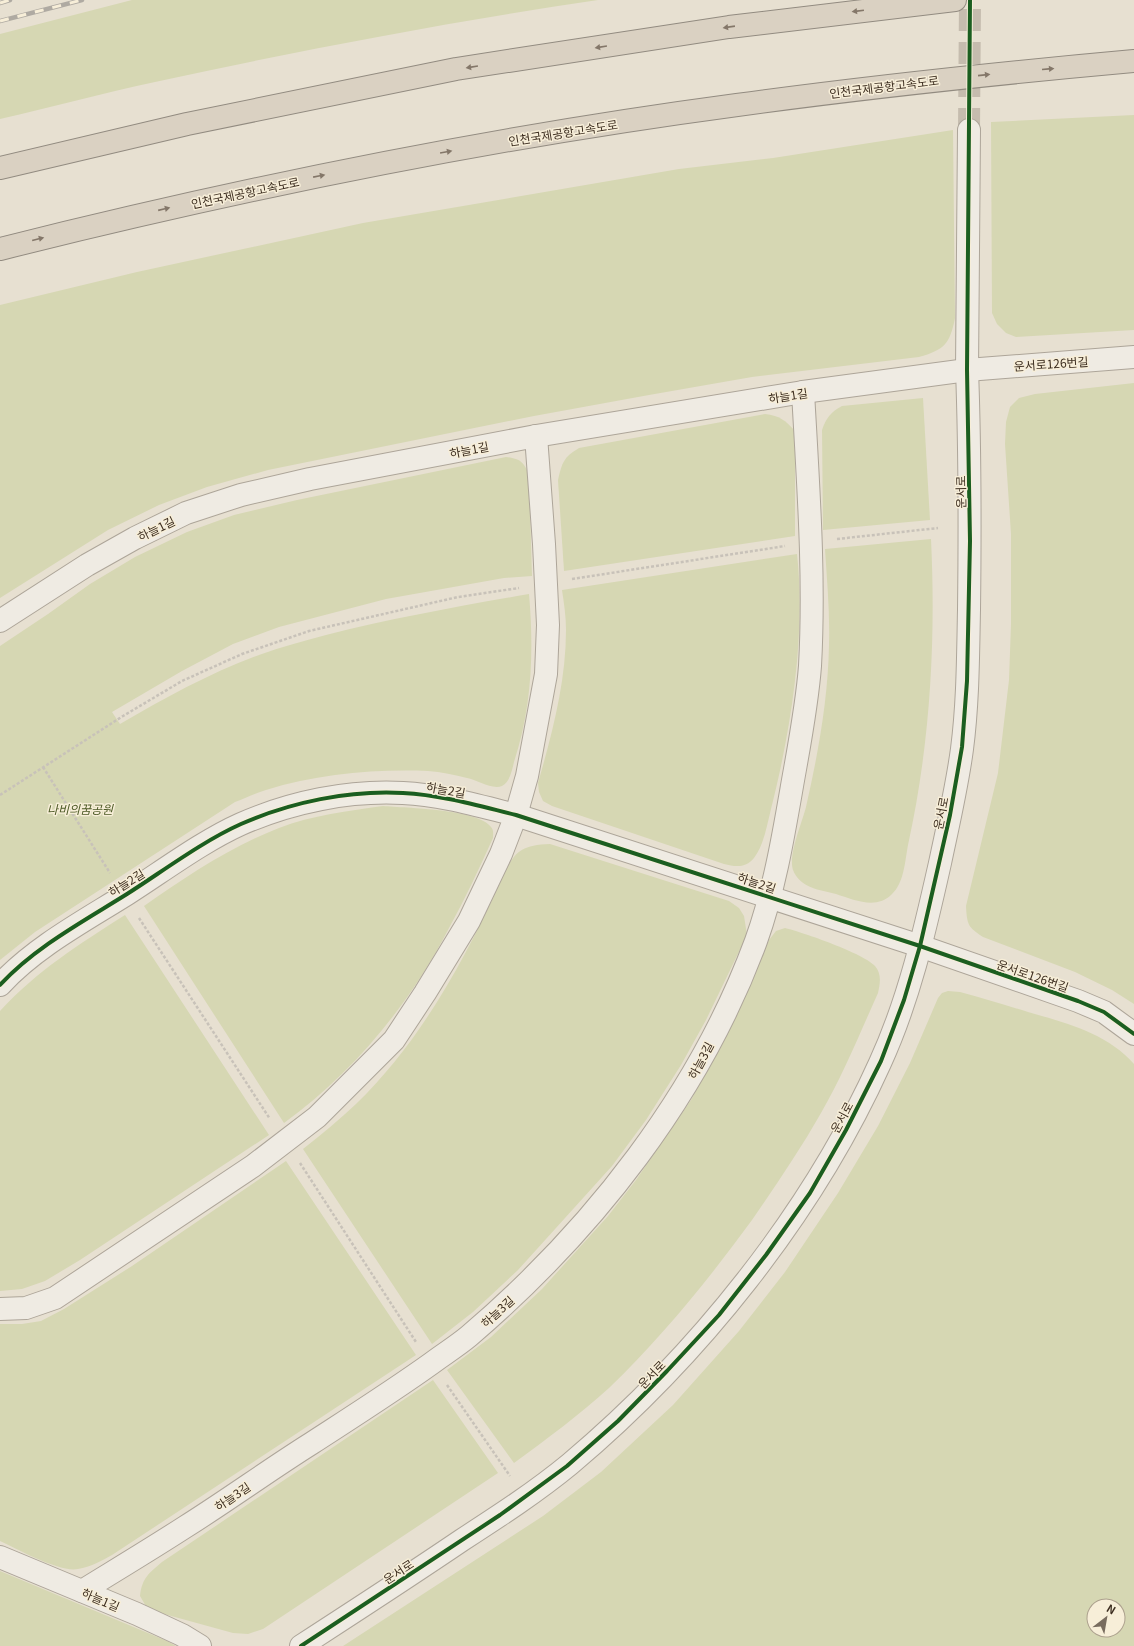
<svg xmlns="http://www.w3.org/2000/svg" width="1134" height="1646" viewBox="0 0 1134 1646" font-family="Georgia,'Noto Sans KR',serif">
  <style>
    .green { fill: #d6d7b3; fill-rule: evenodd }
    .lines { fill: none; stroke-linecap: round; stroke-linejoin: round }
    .tertiary-tunnel { stroke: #c5bcae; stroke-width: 22; stroke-dasharray: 22 11; stroke-linecap: butt }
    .minor-casing { stroke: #ada599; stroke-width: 24 }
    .tertiary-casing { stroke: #ada599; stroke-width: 24 }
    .motorway-casing { stroke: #928b80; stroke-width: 24 }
    .path { stroke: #c8c2b9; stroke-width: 2.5; stroke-dasharray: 3 2; stroke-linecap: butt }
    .minor { stroke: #efebe3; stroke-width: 22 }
    .tertiary { stroke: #efebe3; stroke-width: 22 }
    .motorway { stroke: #dad1c2; stroke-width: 22 }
    .rail-casing { stroke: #afaaa2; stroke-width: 4.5 }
    .rail { stroke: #f7eed8; stroke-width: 3; stroke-dasharray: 9; stroke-linecap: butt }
    .cycleway-casing { stroke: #f7eed8; stroke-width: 6 }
    .cycleway { stroke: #1b5e20; stroke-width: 4 }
    .oneway { fill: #847769 }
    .labels { text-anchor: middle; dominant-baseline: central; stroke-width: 3; stroke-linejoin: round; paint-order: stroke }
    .street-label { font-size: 12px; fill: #3d2e20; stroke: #f7eed8 }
    .park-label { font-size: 12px; font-style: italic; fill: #4d5a26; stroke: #f7eed8 }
  </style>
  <rect width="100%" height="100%" fill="#e7e0d1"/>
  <!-- green -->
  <g class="green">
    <path d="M132,0H598C450,22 302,50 155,82C103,93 52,107 0,119V34Z"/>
    <polygon points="1134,115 1134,330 1016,337 1006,333 997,324 992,313 991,122"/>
    <path d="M953,130L955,318C950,344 944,350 919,357L752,377L649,395L534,416L268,470L207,487L159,505L108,530L0,598V305L137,272L363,223L679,169L773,158Z"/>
    <path d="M1134,383V1004L1112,990L1075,972L983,937C968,927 967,925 966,906L998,773L1009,680L1011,624V534L1005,444L1006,422L1010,407L1019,398L1035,394Z"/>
    <path d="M923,398L930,520L823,530L822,430C826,418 831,412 842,406Z"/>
    <path d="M765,414C780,416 785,420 795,431V536L564,571L558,480C562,462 564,457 579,448Z"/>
    <path d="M506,457C520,459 523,461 529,474L532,576L504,578L386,599L279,627L233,644L182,671L112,712L120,724C165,698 210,673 259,655C281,647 304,641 326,635C393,618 461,606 529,594C534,651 532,707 514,762C512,770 510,782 502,786C492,790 477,780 467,778C455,775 441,772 428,771C374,769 318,774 266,790C256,793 246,798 235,802L35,932L0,960V646L48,614L90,584L135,557L187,532L234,515L297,500Z"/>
    <path d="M931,539C936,642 930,745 908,845C905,861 904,883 892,894C877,910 854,900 836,894C820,890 800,888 793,870C788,855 802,823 806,807C818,754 828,700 829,645C830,613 827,581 825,549Z"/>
    <path d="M797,554C806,635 791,730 771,809C767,825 764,845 754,858C746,868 736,867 724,864L552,806L543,801L539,792L538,783C552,734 566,682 566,630C566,617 564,603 562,590Z"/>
    <path d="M383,806C406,808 478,809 491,827C494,830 493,834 493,838C479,869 465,899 449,928C410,1004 353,1073 284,1123L144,906C187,876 230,847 279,828C312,815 349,811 383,806Z"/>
    <path d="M550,844L729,901L739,908L744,916L747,935L706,1020L681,1065L646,1120L612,1166L518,1270L473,1312L432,1344L303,1149C321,1135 339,1120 356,1104C419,1043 462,965 499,885C513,856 515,845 550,844Z"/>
    <path d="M125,915L269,1135L80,1260L45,1281L22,1289L0,1291V1011C38,970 78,945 125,915Z"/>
    <path d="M785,928C802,932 865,954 875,966C882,974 880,984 878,993C860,1033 843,1075 821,1113C800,1150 776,1185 752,1220C709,1279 662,1337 609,1388C579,1415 547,1439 514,1463L447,1370L491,1337L542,1289L608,1216L636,1180L691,1100L713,1059L734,1018L769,940L776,931Z"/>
    <path d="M948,991L960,992C983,998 1005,1005 1028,1012C1066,1023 1107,1033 1134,1064V1646H343L543,1516L601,1472L673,1405L739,1331L785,1272L838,1193L878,1126L910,1063L938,998L942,993ZM1094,1606H1118V1630H1094Z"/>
    <path d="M286,1161L416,1355L112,1555C101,1561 91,1567 78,1569C61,1573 17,1549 0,1541V1324H22L41,1321L64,1309L132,1266Z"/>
    <path d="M433,1380L498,1473L263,1629L248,1634L233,1633L164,1614L147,1608L140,1596C142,1578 149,1573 162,1562Z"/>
    <polygon points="0,1571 167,1641 176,1646 0,1646"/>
  </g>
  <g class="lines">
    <!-- tertiary-tunnel -->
    <polyline class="tertiary-tunnel" points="969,130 970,0"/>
    <!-- minor casing -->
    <g class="minor-casing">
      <g id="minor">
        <polyline points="0,621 87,565 135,538 186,513 241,495 310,479 536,436 803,392 967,370 1134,357"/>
        <path d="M0,985C35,947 84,921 127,894C163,871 203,841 241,824C291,802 349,790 403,793C442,795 479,806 516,815L920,946L1078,1001L1104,1012L1134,1034"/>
        <polyline points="0,1309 26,1308 55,1298 253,1166 317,1117 394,1040 425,993 469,921 501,854 516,815 527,776 546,674 548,625 544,544 536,436"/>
        <polyline points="0,1557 137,1614 182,1635 200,1646"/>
        <path d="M82,1591C116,1570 151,1549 185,1527C228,1500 269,1470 312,1443C352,1417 393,1391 432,1363C444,1354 457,1346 469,1336C593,1230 699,1095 756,941C774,891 783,838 792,786C799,746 807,706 810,666C815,575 808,483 803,392"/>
        <path d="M301,1646C355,1611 409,1576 462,1540C499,1516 536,1492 570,1464C697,1357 812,1214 880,1063C909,1000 925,930 940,863C948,825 957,787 962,749C968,703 968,656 969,610C970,530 970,450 967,370"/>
      </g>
    </g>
    <!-- tertiary casing -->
    <g class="tertiary-casing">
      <polyline id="tertiary" points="967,370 969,130"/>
    </g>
    <!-- motorway casing -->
    <g class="motorway-casing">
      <g id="motorway">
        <polyline points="0,168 187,124 456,69 729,27 955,0"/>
        <path d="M0,249C243,188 489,138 737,105C869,87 1001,73 1134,61"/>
      </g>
    </g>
    <!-- path -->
    <g class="path">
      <polyline points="837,539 938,528"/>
      <polyline points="572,579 785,546"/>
      <polyline points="43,767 110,873"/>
      <polyline points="0,795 123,716 182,681 242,654 309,631 458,597 519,588"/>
      <polyline points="139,918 270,1119"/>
      <polyline points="300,1163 416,1342"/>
      <polyline points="447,1385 510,1476"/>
    </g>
    <!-- minor -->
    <use href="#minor" class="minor"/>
    <!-- tertiary -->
    <use href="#tertiary" class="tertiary"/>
    <!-- motorway -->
    <use href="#motorway" class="motorway"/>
    <!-- rail casing -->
    <g class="rail-casing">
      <g id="rail">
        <polyline points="0,3 10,0"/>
        <polyline points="0,21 82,0"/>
      </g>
    </g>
    <!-- rail -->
    <use href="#rail" class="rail"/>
    <!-- cycleway casing -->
    <g class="cycleway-casing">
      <g id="cycleway">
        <path d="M0,985C35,947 84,921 127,894C163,871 203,841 241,824C291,802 349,790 403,793C442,795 479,806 516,815L920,946L1078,1001L1104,1012L1134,1034"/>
        <polyline points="301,1646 500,1515 567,1466 618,1421 667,1371 719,1315 766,1255 810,1193 846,1130 881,1061 904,1000 920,946 950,815 962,747 967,681 970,541 967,370 970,0"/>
      </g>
    </g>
    <!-- cycleway -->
    <use href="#cycleway" class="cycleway"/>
  </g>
  <!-- one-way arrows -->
  <defs><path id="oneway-solid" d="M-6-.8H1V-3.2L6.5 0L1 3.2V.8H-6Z"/></defs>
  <g class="oneway">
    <use href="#oneway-solid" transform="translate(858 11) rotate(173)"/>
    <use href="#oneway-solid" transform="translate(729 27) rotate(172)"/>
    <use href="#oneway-solid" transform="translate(601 47) rotate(171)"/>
    <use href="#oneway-solid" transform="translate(472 67) rotate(171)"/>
    <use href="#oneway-solid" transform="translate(1048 69) rotate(-5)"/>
    <use href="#oneway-solid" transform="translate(984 75) rotate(-6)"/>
    <use href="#oneway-solid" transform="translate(446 152) rotate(-10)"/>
    <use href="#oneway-solid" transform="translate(319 176) rotate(-11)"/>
    <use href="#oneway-solid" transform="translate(164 209) rotate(-13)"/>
    <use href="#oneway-solid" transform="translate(38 239) rotate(-14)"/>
  </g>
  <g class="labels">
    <!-- street labels -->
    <g class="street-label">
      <text transform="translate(884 86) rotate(-7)">인천국제공항고속도로</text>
      <text transform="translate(563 132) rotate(-9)">인천국제공항고속도로</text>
      <text transform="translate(245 192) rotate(-12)">인천국제공항고속도로</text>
      <text transform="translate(1051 363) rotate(-4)">운서로126번길</text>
      <text transform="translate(788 395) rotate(-9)">하늘1길</text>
      <text transform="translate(469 449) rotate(-11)">하늘1길</text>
      <text transform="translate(960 492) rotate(-91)">운서로</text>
      <text transform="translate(156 528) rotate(-26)">하늘1길</text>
      <text transform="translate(446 789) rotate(10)">하늘2길</text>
      <text transform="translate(940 813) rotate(-79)">운서로</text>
      <text transform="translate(126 882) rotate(-32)">하늘2길</text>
      <text transform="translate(757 882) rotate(18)">하늘2길</text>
      <text transform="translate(1033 975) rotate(19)">운서로126번길</text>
      <text transform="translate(700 1060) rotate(-62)">하늘3길</text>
      <text transform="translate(841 1117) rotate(-62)">운서로</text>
      <text transform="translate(497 1311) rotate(-42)">하늘3길</text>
      <text transform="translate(651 1374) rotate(-46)">운서로</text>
      <text transform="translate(232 1496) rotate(-34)">하늘3길</text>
      <text transform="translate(398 1571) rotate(-33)">운서로</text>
      <text transform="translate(101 1599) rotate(23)">하늘1길</text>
    </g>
    <!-- park labels -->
    <g class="park-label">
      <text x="80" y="808">나비의꿈공원</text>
    </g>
  </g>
  <!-- north arrow -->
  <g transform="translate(1106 1618) rotate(31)"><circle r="19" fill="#f7eed8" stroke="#ada18e"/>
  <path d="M0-3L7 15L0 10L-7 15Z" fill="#786c5e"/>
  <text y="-6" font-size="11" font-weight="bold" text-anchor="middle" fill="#3d2e20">N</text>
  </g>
</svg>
